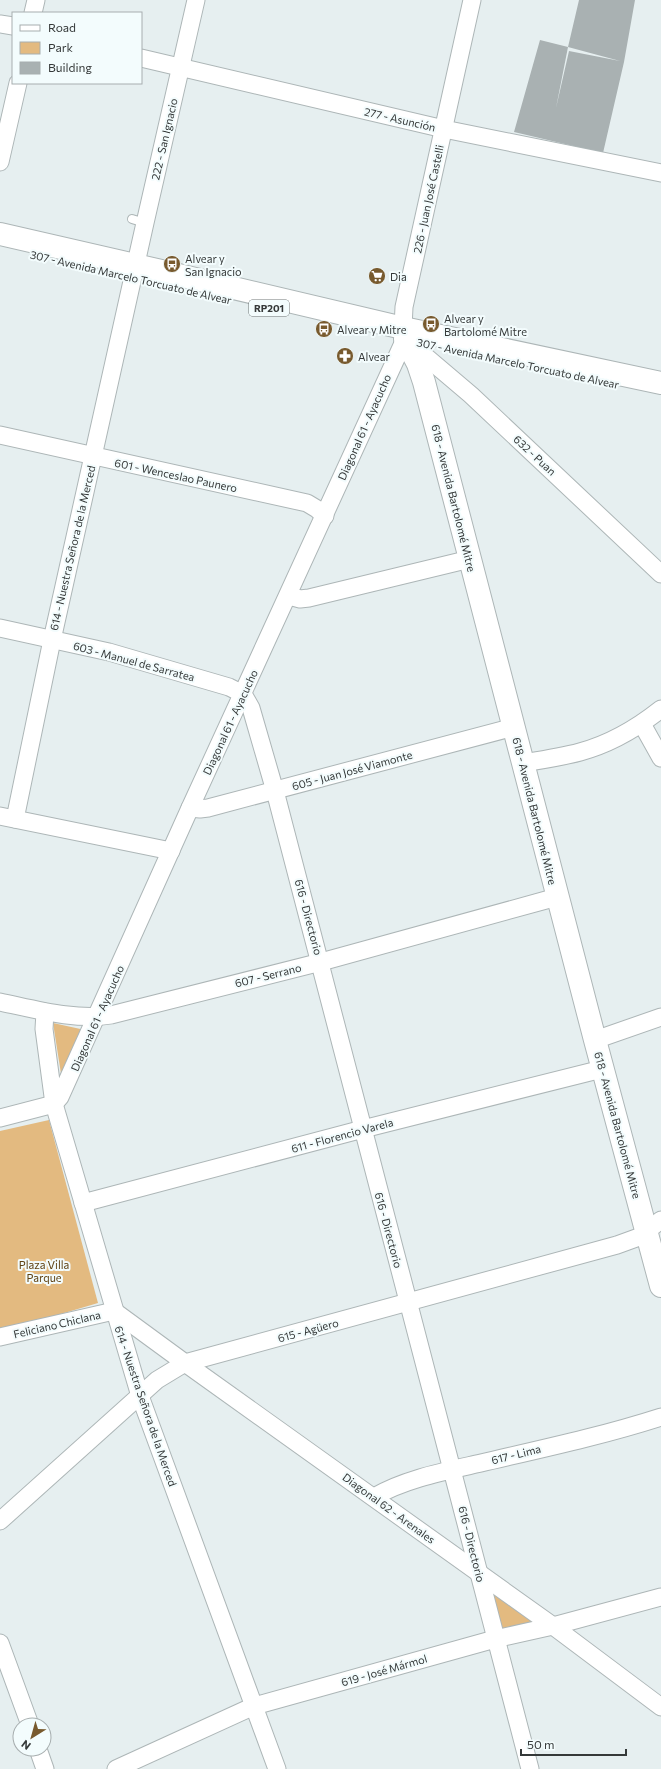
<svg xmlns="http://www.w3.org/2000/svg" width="661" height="1769" viewBox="0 0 661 1769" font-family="Commissioner,sans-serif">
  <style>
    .green { fill: #e3ba80 }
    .building { fill: #a9b1b2 }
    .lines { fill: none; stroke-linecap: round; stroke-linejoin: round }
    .lane-casing { stroke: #adb6b7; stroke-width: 10 }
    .street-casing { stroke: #adb6b7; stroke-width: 19 }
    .secondary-casing { stroke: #adb6b7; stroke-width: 24 }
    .primary-casing { stroke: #adb6b7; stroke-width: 24 }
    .lane { stroke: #fff; stroke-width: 8 }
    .street { stroke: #fff; stroke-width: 17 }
    .secondary { stroke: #fff; stroke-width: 22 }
    .primary { stroke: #fff; stroke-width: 22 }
    .labels { text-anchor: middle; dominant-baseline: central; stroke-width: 4; stroke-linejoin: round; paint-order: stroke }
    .shield { fill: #f3fcfd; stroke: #6e7474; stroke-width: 1 }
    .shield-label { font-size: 10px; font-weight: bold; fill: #353939 }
    .street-label { font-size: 11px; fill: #353939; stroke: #f3fcfd }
    .poi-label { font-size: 11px; fill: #353939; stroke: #f3fcfd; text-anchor: start }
    .park-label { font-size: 11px; fill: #5f4212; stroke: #f3fcfd }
  </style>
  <rect width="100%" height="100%" fill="#e6eff0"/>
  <!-- green -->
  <g class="green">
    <polygon points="53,1023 85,1030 62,1080"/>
    <polygon points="49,1120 98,1303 0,1332 0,1131"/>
    <polygon points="491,1590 535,1622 500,1629"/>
  </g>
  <!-- building -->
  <polygon class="building" points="579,0 635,0 624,62 603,153 514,132 540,40 568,47 556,108 569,51 620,61 568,47"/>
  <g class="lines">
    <!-- lane casing -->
    <g class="lane-casing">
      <polyline id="lane" points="132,219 145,223"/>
    </g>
    <!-- street casing -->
    <g class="street-casing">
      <g id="street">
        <polyline points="33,13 36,0"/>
        <polyline points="0,24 13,26"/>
        <polyline points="141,58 444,129 661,173"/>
        <polyline points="0,162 18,83"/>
        <polyline points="403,328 404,307 472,0"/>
        <polyline points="0,435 307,503 317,509 325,516"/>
        <polyline points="289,596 300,599 309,598 470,559"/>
        <polyline points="0,628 109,652 229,687 243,694 251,708 275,791 530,1769"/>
        <polyline points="642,724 661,758"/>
        <path d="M523,763C542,760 562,757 580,752C610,744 637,728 661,709"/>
        <polyline points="190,808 200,809 208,808 514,727"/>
        <polyline points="0,816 171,851"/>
        <polyline points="15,819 52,640 145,223 196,0"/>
        <path d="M0,1002C34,1009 76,1021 111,1015L321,962L557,897"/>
        <polyline points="45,1012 44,1029 54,1104 140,1396 277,1769"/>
        <polyline points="595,1040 661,1017"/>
        <polyline points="0,1118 54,1104 60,1097 190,808 405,339 471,395 661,574"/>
        <polyline points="83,1203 363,1129 602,1069"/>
        <polyline points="0,1337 114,1311 185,1363 553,1626 661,1707"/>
        <path d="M374,1497C404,1479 446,1471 481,1463C541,1449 602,1436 661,1417"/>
        <polyline points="0,1521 157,1380 185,1363 617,1245 639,1237 661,1220"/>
        <polyline points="0,1643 30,1725"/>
        <polyline points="38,1749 45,1769"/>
        <polyline points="116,1769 254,1706 495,1639 553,1626 661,1597"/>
      </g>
    </g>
    <!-- secondary casing -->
    <g class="secondary-casing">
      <polyline id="secondary" points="405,339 418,364 424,382 595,1040 661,1286"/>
    </g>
    <!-- primary casing -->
    <g class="primary-casing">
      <polyline id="primary" points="0,234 170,273 403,328 661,383"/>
    </g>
    <!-- lane -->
    <use href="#lane" class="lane"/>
    <!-- street -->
    <use href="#street" class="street"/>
    <!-- secondary -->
    <use href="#secondary" class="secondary"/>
    <!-- primary -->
    <use href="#primary" class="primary"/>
  </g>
  <!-- icons -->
  <defs>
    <g id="bus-disc" transform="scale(0.9)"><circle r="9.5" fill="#785a2e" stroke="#f3fcfd"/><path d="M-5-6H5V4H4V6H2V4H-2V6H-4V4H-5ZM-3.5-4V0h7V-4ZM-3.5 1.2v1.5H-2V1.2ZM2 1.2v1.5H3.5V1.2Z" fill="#fff"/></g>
    <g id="supermarket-disc" transform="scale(0.9)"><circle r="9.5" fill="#785a2e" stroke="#f3fcfd"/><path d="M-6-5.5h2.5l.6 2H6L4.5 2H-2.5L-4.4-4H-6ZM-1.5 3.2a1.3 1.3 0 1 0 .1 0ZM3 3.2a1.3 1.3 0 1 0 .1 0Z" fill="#fff"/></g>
    <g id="pharmacy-disc" transform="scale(0.9)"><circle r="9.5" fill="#785a2e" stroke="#f3fcfd"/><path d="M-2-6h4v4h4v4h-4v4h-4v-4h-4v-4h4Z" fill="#fff"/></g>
  </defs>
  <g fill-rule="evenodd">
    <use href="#bus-disc" x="172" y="264"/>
    <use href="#supermarket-disc" x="377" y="276"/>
    <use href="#bus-disc" x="431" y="324"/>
    <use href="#bus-disc" x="324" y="329"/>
    <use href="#pharmacy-disc" x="345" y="356"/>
  </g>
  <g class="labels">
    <!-- shield labels -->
    <rect class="shield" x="249" y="300" width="40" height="16" rx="3"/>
    <g class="shield-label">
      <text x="269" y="308">RP201</text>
    </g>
    <!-- street labels -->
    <g class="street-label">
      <text transform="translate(400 119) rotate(13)">277 - Asunción</text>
      <text transform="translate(164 139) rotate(-77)">222 - San Ignacio</text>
      <text transform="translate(428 199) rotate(-78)">226 - Juan José Castelli</text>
      <text transform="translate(131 277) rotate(13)">307 - Avenida Marcelo Torcuato de Alvear</text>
      <text transform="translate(518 363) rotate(12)">307 - Avenida Marcelo Torcuato de Alvear</text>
      <text transform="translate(364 427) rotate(-66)">Diagonal 61 - Ayacucho</text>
      <text transform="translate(535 455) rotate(43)">632 - Puan</text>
      <text transform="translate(176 475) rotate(12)">601 - Wenceslao Paunero</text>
      <text transform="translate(454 498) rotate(76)">618 - Avenida Bartolomé Mitre</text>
      <text transform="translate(72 548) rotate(-77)">614 - Nuestra Señora de la Merced</text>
      <text transform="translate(134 661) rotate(15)">603 - Manuel de Sarratea</text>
      <text transform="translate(230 722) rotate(-65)">Diagonal 61 - Ayacucho</text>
      <text transform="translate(352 770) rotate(-15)">605 - Juan José Viamonte</text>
      <text transform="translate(535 811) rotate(76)">618 - Avenida Bartolomé Mitre</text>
      <text transform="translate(309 917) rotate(75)">616 - Directorio</text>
      <text transform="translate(268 975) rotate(-14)">607 - Serrano</text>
      <text transform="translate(97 1018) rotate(-66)">Diagonal 61 - Ayacucho</text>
      <text transform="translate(618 1125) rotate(75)">618 - Avenida Bartolomé Mitre</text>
      <text transform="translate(342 1135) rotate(-15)">611 - Florencio Varela</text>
      <text transform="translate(389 1230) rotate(75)">616 - Directorio</text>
      <text transform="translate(57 1324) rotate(-13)">Feliciano Chiclana</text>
      <text transform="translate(308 1330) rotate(-15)">615 - Agüero</text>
      <text transform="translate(146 1406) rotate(71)">614 - Nuestra Señora de la Merced</text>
      <text transform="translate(516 1454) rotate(-14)">617 - Lima</text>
      <text transform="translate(389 1508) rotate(36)">Diagonal 62 - Arenales</text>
      <text transform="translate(472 1544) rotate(76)">616 - Directorio</text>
      <text transform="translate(384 1670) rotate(-16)">619 - José Mármol</text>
    </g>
    <!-- poi labels -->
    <g class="poi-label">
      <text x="185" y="258">Alvear y<tspan x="185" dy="13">San Ignacio</tspan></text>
      <text x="390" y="276">Dia</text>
      <text x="444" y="318">Alvear y<tspan x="444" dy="13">Bartolomé Mitre</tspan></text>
      <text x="337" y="329">Alvear y Mitre</text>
      <text x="358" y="356">Alvear</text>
    </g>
    <!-- park labels -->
    <g class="park-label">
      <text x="44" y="1264">Plaza Villa<tspan x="44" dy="13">Parque</tspan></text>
    </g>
  </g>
  <!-- legend -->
  <rect x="12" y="12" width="130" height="72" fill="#f3fcfd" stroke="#a7aeaf"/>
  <rect x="20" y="25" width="20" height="6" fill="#ffffff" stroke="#a7aeaf"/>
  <text x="48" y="32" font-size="12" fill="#353939">Road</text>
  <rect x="20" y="42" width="20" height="12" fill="#e3ba80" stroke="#a7aeaf"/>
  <text x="48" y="52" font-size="12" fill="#353939">Park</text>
  <rect x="20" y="62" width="20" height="12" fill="#a9b1b2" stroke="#a7aeaf"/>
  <text x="48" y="72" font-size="12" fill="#353939">Building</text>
  <!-- north arrow -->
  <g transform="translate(32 1737) rotate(217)"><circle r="19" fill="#f3fcfd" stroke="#a7aeaf"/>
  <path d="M0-3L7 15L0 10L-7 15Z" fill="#785a2e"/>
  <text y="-6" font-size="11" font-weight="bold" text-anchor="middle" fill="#353939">N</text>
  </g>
  <!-- scale -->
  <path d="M521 1749v6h105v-6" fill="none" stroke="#353939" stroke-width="2"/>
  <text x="527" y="1749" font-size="12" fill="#353939" stroke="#f3fcfd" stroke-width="3" paint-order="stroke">50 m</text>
</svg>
